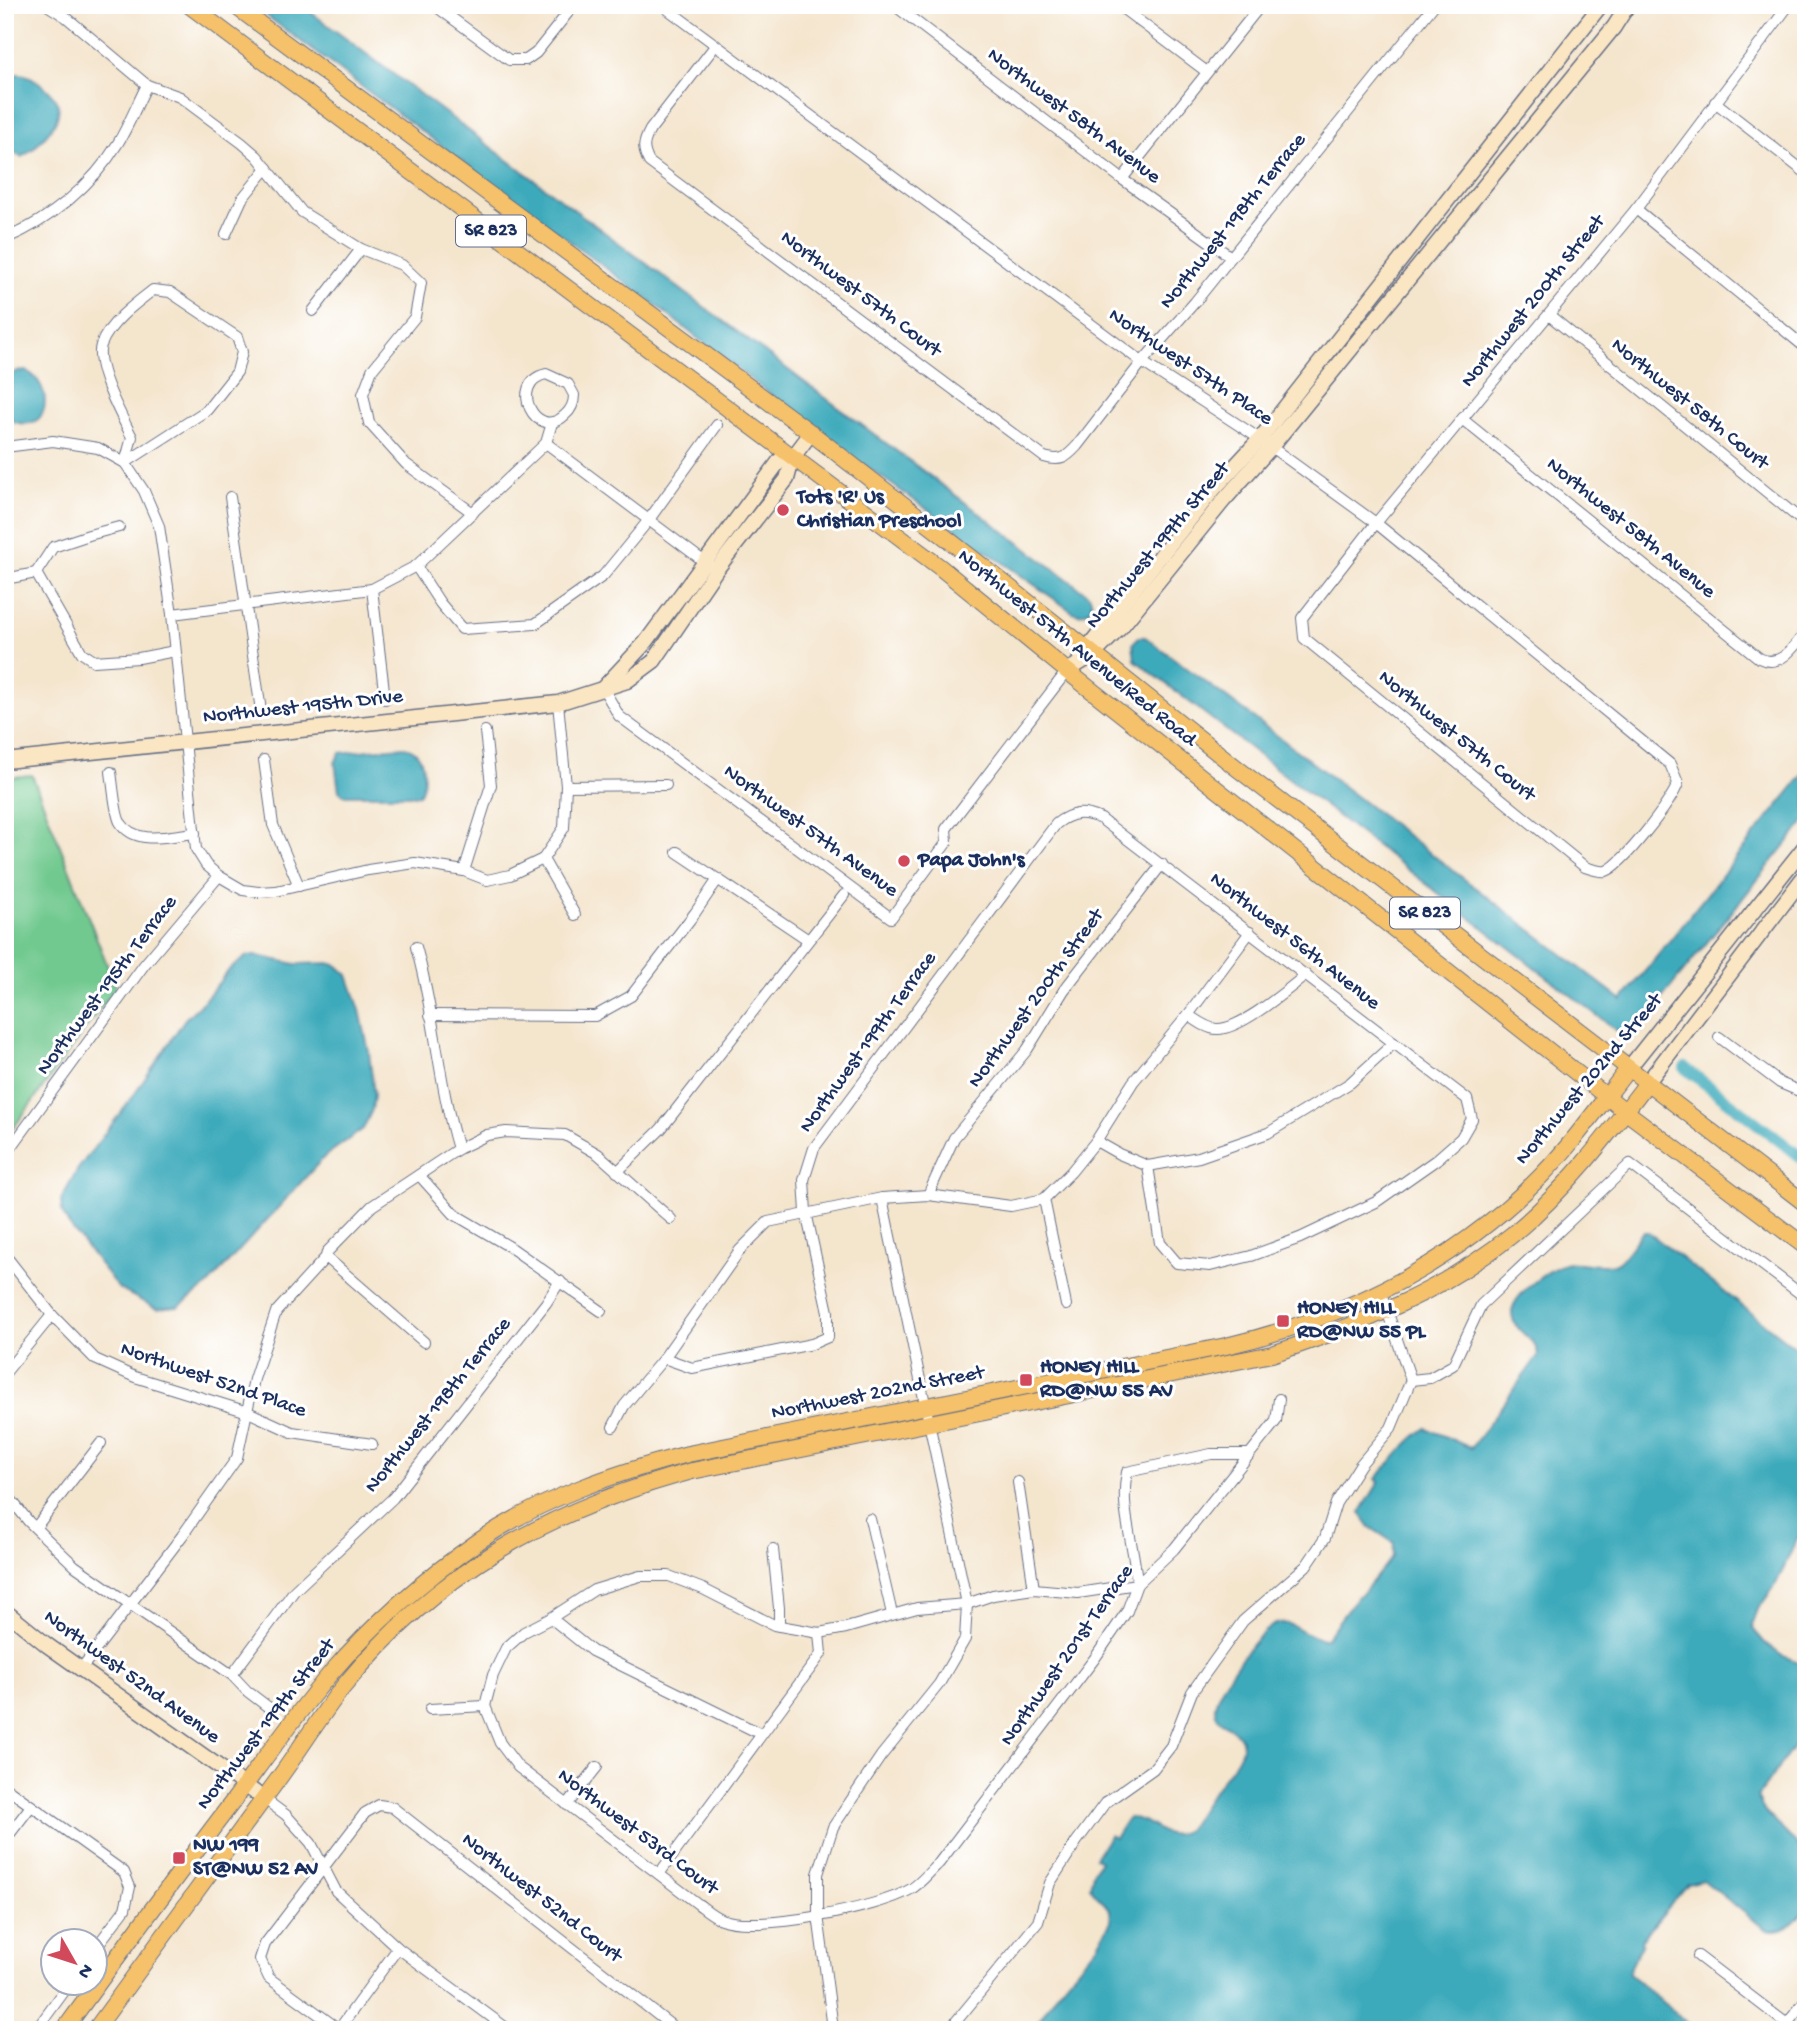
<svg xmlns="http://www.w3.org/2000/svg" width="1811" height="2035" viewBox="0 0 1811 2035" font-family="'Gochi Hand',sans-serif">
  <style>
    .green { fill: #71c98f; stroke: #467c76; stroke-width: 2 }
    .water { fill: #3caabb; stroke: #2c6c8c; stroke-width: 2 }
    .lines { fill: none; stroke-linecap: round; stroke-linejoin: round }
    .canal { stroke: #3caabb; stroke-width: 12 }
    .street-casing { stroke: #676f85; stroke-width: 12 }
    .secondary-casing { stroke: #676f85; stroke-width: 17 }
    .primary-casing { stroke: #676f85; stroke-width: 18 }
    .street { stroke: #fff; stroke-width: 10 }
    .secondary { stroke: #fbe6c4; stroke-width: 14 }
    .primary { stroke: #f5c16b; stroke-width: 16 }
    .poi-dot { fill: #d1495b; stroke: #fff; stroke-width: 2.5 }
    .labels { text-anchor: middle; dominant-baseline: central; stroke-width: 6; stroke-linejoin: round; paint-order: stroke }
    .shield { fill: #fff; stroke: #5f6d8e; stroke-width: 2 }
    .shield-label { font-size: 19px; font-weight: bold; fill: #1b2f5e }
    .street-label { font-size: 21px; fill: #1b2f5e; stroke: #fff }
    .poi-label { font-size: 21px; font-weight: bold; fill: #1b2f5e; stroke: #fff; text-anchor: start }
  </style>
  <rect width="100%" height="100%" fill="#fff"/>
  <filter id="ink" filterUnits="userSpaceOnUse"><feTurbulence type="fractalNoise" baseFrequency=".0143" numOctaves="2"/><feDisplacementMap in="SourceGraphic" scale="14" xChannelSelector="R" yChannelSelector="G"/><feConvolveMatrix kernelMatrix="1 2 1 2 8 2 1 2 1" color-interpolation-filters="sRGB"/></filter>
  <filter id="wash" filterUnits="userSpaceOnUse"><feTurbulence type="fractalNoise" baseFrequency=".00686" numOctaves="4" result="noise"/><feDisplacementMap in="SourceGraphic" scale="28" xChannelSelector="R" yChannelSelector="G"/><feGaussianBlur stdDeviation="1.57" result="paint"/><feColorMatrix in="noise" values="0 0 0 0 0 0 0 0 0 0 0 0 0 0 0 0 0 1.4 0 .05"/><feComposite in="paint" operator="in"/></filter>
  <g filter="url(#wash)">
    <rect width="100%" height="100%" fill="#f4e5cd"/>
    <!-- green -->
    <polygon class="green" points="32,775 116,987 9,1134 5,1131 5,778"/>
    <!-- water -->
    <g class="water">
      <polygon points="252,5 301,5 1090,596 1092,604 1089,611 1079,614 1073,612 830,441 646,298"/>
      <path d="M16,74C26,73 33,78 41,84C63,101 64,114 46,135C39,143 32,152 21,157L5,147V87Z"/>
      <path d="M26,371C55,385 51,436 12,421L5,411V378L15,372Z"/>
      <polygon points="1139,637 1145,637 1250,715 1622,1000 1806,771 1806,820 1633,1034 1620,1033 1135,660 1133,643"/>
      <path d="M401,747C424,746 429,779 419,795H344L339,791L335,763L340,753Z"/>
      <polygon points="247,956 257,956 296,964 329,963 338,966 348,975 360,1010 369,1052 374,1095 372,1110 363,1129 325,1156 206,1287 178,1307 157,1309 119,1289 69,1225 62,1212 61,1200 78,1169 136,1092 185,1019 204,1001 229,970"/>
      <path d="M1643,1232H1648L1806,1356V1520L1775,1586L1756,1612L1752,1623L1753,1629L1765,1643L1781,1655L1798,1662L1806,1670V1719L1800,1738L1757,1797L1763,1809L1806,1854V1908C1794,1922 1785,1937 1765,1929L1703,1880L1688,1884L1641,1940L1642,1944L1628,1973L1695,2030H1032L1058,1992L1097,1946L1111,1921L1110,1910L1090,1887L1093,1872L1100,1861L1095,1858L1110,1835L1115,1838L1128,1818C1154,1817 1160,1845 1187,1830C1197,1817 1203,1805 1213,1791C1222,1779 1236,1765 1241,1751C1248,1729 1216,1728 1215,1709C1213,1692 1259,1629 1276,1624C1296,1619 1308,1641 1326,1638L1357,1597L1363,1593L1393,1556L1394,1543L1370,1527L1360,1513L1379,1482L1376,1479C1392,1461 1406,1442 1426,1428L1471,1448L1538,1356C1539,1338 1510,1332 1512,1311C1515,1293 1552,1266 1569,1263C1584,1261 1599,1268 1613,1264C1625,1260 1634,1241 1643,1232Z"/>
    </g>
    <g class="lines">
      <!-- canal -->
      <polyline class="canal" points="1685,1068 1806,1161"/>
    </g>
  </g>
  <g filter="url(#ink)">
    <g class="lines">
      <!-- street casing -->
      <g class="street-casing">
        <g id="street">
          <polyline points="47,5 66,17 147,85 180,97 242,143 257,156 302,212 361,249 402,265 421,283 415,317 372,370 363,394 369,423 406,464 473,513"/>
          <polyline points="434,5 509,60 526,60 536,53 574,5"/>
          <path d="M662,5L1142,362L1260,439L1376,523L1670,764L1678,783C1673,800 1622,866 1606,871C1599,872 1591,869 1585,867L1304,638L1302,618L1376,523L1636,209L1789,5"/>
          <polyline points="894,5 1122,179 1231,257"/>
          <polyline points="1118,5 1207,72"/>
          <path d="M715,46L650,130C643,143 642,149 649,162L1044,457C1061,462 1066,458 1077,446L1142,362L1195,302L1434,5"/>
          <polyline points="1715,102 1806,173"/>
          <polyline points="1122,179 1261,5"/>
          <polyline points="1636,209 1806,348"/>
          <polyline points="226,234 242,199 267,168"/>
          <path d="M5,239C51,219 92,186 118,143C129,125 137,104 147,85"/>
          <path d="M153,290L170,292L237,337L242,352L237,372L207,410L125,463L132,437C122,417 94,366 101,345C109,323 136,303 153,290Z"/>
          <polyline points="313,311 361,249"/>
          <polyline points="1549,315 1806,524"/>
          <path d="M546,374L568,384L574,395C574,403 571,410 565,415C536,443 507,383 546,374Z"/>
          <path d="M1462,419L1759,658C1781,669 1793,647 1806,632"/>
          <polyline points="546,443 710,566"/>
          <polyline points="5,447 53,441 98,448 125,463 144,491 159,526 172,614 196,849 206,865 219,876 243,890 258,892 276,891 368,870 415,863 464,871 487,880 510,875 543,859 564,828 566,786 558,703"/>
          <polyline points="230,497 261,711"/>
          <polyline points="416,566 440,603 462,629 535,624 603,576 648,521 717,425"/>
          <polyline points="36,573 82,653 94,661 139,658 175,651"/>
          <polyline points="36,573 53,547 89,535 119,527"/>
          <polyline points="5,579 36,573"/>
          <polyline points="372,589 385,699"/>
          <polyline points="172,614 372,589 416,566 546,443 552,423"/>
          <polyline points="603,688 619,716 891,918 947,842 946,829 1067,671"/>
          <polyline points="264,760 273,825 299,886"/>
          <path d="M111,772C113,784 115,813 120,822C136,847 171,835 195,833"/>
          <polyline points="566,786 666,785"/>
          <polyline points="677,852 807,939"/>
          <polyline points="543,859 575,915"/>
          <polyline points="464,871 491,785 485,731"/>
          <path d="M416,947C435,1013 438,1082 458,1149"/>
          <polyline points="430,1015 595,1016 631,996 695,913 718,879"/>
          <path d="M1188,1015C1196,1020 1207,1029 1217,1029C1240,1030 1287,990 1306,975"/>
          <polyline points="1719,1037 1780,1083 1806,1094"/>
          <polyline points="1096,1141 1119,1154 1148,1166"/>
          <polyline points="5,1156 144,965 219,876"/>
          <polyline points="1148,1166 1199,1157 1268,1133 1350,1083 1394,1043"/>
          <polyline points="617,1172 661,1129 844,895"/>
          <polyline points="419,1175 454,1214 510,1247 601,1311"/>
          <polyline points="928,1195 954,1138 1027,1050 1064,990 1162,864"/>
          <polyline points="1044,1199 1066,1305"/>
          <polyline points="5,1255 52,1315 95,1359 135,1377 248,1412 292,1432 372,1444"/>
          <polyline points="326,1257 424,1342"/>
          <polyline points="1381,1293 1411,1380"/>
          <path d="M664,1358L692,1368L812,1344L828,1337V1312L806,1212L804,1180L814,1148L1056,824C1071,812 1083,811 1101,819L1467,1099L1472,1119L1461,1138L1436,1160L1376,1202L1300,1238L1251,1256L1210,1266L1177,1263L1160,1243L1148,1166"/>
          <polyline points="5,1373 52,1315"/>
          <polyline points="1411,1380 1430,1378 1453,1365 1481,1305 1630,1164 1806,1298"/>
          <polyline points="613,1427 624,1406 664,1358 740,1250 768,1222 882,1198 928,1195 1011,1206 1044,1199 1071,1172 1096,1141 1133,1082 1188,1015 1250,932"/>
          <polyline points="1018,1482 1034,1589"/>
          <polyline points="5,1492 29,1522 75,1566 232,1675 247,1691 272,1710"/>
          <polyline points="870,1519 892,1614"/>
          <polyline points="36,1527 101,1443"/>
          <polyline points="773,1549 779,1608 779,1626"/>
          <polyline points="551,1618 592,1651 761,1734"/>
          <polyline points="81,1669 182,1536 237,1458 254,1379 276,1312 326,1257 327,1252 372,1206 458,1149 487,1135 506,1132 565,1135 598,1154 671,1219"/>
          <polyline points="232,1675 294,1591 393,1498 546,1303 560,1281"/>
          <path d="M485,1706L500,1743L518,1767L698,1904C705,1909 713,1916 721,1919C754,1933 880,1908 911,1889C921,1883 930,1871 939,1863L1095,1658L1127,1611L1137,1584L1174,1549L1276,1421L1279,1399"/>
          <path d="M485,1706L493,1675L506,1648L524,1632L551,1618L594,1590L640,1576H669L703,1589L774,1625L819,1633L846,1628L917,1608L967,1604L993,1595L1034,1589L1078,1593L1137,1584C1135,1546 1119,1509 1127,1472L1211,1454H1248"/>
          <polyline points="430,1709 485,1706"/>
          <polyline points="5,1787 124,1872 130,1887 125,1909 94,1950"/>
          <polyline points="263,1798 286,1815 311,1843 336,1891 398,1948 509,2030"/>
          <polyline points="567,1805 597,1767"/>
          <polyline points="5,1840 31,1806"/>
          <polyline points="659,1874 821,1654 819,1633"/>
          <polyline points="1698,1956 1787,2024"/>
          <polyline points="832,2021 818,1915 818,1874 833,1827 881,1756 939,1684 965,1639 967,1604 882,1198"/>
          <polyline points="339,2029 398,1948"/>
          <polyline points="36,2030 71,1982"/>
          <polyline points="340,2030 269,1978 260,1959 265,1944 365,1813 379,1805 392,1807 677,2030"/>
          <polyline points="949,2030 1038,1922 1050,1883 1077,1841 1105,1803 1153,1769 1171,1746 1192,1692 1243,1621 1306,1566 1325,1538 1336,1503 1360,1465 1391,1428 1411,1380"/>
          <polyline points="1782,2030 1806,2000"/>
        </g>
      </g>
      <!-- secondary casing -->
      <g class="secondary-casing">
        <g id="secondary">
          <polyline points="1080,657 1214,489 1260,439 1601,5"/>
          <polyline points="1067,671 1093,655 1121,627 1224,500 1271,447 1614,27 1628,5"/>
          <polyline points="604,687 646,642 780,460 793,457"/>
          <polyline points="5,761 558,703 627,681 654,661 716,570 787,479 793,457 811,433"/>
          <polyline points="1628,1069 1806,845"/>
          <polyline points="1647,1083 1806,874"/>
          <polyline points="5,1611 47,1645 263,1798"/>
        </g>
      </g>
      <!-- primary casing -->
      <g class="primary-casing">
        <g id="primary">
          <polyline points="189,5 941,568 1067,671 1625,1111 1806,1247"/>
          <polyline points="234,5 811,433 999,579 1238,769 1806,1204"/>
          <path d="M64,2030C120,1953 176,1876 234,1800C265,1758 296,1714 330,1674C374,1623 424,1579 479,1541C542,1498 615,1473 688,1454L1226,1346C1345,1318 1454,1264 1541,1176C1573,1143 1600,1105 1628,1069"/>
          <path d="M95,2030C156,1946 218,1862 279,1778C301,1748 320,1716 343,1687C437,1571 550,1509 692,1471L1272,1354C1357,1326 1444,1291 1513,1234C1566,1190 1606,1137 1647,1083"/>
        </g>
      </g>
      <!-- street -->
      <use href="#street" class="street"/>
      <!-- secondary -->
      <use href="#secondary" class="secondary"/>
      <!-- primary -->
      <use href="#primary" class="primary"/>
    </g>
  </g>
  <!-- markers -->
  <g class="poi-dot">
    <circle cx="783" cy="510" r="7"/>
    <circle cx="904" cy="861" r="7"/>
    <rect x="1276" y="1314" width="14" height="14" rx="3.5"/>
    <rect x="1019" y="1373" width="14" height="14" rx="3.5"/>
    <rect x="172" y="1851" width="14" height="14" rx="3.5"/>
  </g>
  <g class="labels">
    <!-- shield labels -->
    <g class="shield">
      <rect x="456" y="215.5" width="70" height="31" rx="5"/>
      <rect x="1390" y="897.5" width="70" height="31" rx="5"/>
    </g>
    <g class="shield-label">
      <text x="491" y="231">SR 823</text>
      <text x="1425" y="913">SR 823</text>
    </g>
    <!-- street labels -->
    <g class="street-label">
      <text transform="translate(1073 117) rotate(37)">Northwest 58th Avenue</text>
      <text transform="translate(1234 222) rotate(-51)">Northwest 198th Terrace</text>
      <text transform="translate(860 295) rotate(37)">Northwest 57th Court</text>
      <text transform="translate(1534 302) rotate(-51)">Northwest 200th Street</text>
      <text transform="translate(1190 368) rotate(34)">Northwest 57th Place</text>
      <text transform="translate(1689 405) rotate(39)">Northwest 58th Court</text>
      <text transform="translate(1630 529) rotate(39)">Northwest 58th Avenue</text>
      <text transform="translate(1159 546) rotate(-50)">Northwest 199th Street</text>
      <text transform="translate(1076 649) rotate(39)">Northwest 57th Avenue/Red Road</text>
      <text transform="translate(303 708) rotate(-6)">Northwest 195th Drive</text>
      <text transform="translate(1456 737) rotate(39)">Northwest 57th Court</text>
      <text transform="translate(810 832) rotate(36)">Northwest 57th Avenue</text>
      <text transform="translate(1294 942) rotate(38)">Northwest 56th Avenue</text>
      <text transform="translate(108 986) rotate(-53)">Northwest 195th Terrace</text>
      <text transform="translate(1037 999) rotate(-54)">Northwest 200th Street</text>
      <text transform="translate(869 1043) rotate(-54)">Northwest 199th Terrace</text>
      <text transform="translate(1590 1080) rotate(-50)">Northwest 202nd Street</text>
      <text transform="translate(213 1381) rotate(19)">Northwest 52nd Place</text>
      <text transform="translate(878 1394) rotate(-11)">Northwest 202nd Street</text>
      <text transform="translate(439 1406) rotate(-51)">Northwest 198th Terrace</text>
      <text transform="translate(1068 1656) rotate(-55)">Northwest 201st Terrace</text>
      <text transform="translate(131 1678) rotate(36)">Northwest 52nd Avenue</text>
      <text transform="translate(267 1725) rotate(-52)">Northwest 199th Street</text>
      <text transform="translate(637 1833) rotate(37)">Northwest 53rd Court</text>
      <text transform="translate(541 1899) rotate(38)">Northwest 52nd Court</text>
    </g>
    <!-- poi labels -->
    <g class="poi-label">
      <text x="797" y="498">Tots 'R' Us<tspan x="797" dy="24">Christian Preschool</tspan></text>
      <text x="918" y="861">Papa John's</text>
      <text x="1297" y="1309">HONEY HILL<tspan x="1297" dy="24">RD@NW 55 PL</tspan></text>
      <text x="1040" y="1368">HONEY HILL<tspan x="1040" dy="24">RD@NW 55 AV</tspan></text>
      <text x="193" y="1846">NW 199<tspan x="193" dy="24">ST@NW 52 AV</tspan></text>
    </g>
  </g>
  <!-- margin -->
  <rect width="1811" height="2035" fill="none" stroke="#fff" stroke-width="28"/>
  <!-- north arrow -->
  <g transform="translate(74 1962) rotate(129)"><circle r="33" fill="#ffffff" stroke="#a4acbf" stroke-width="2"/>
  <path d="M0-5L12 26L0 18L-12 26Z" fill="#d1495b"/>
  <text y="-10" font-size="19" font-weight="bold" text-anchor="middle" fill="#1b2f5e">N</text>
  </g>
</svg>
